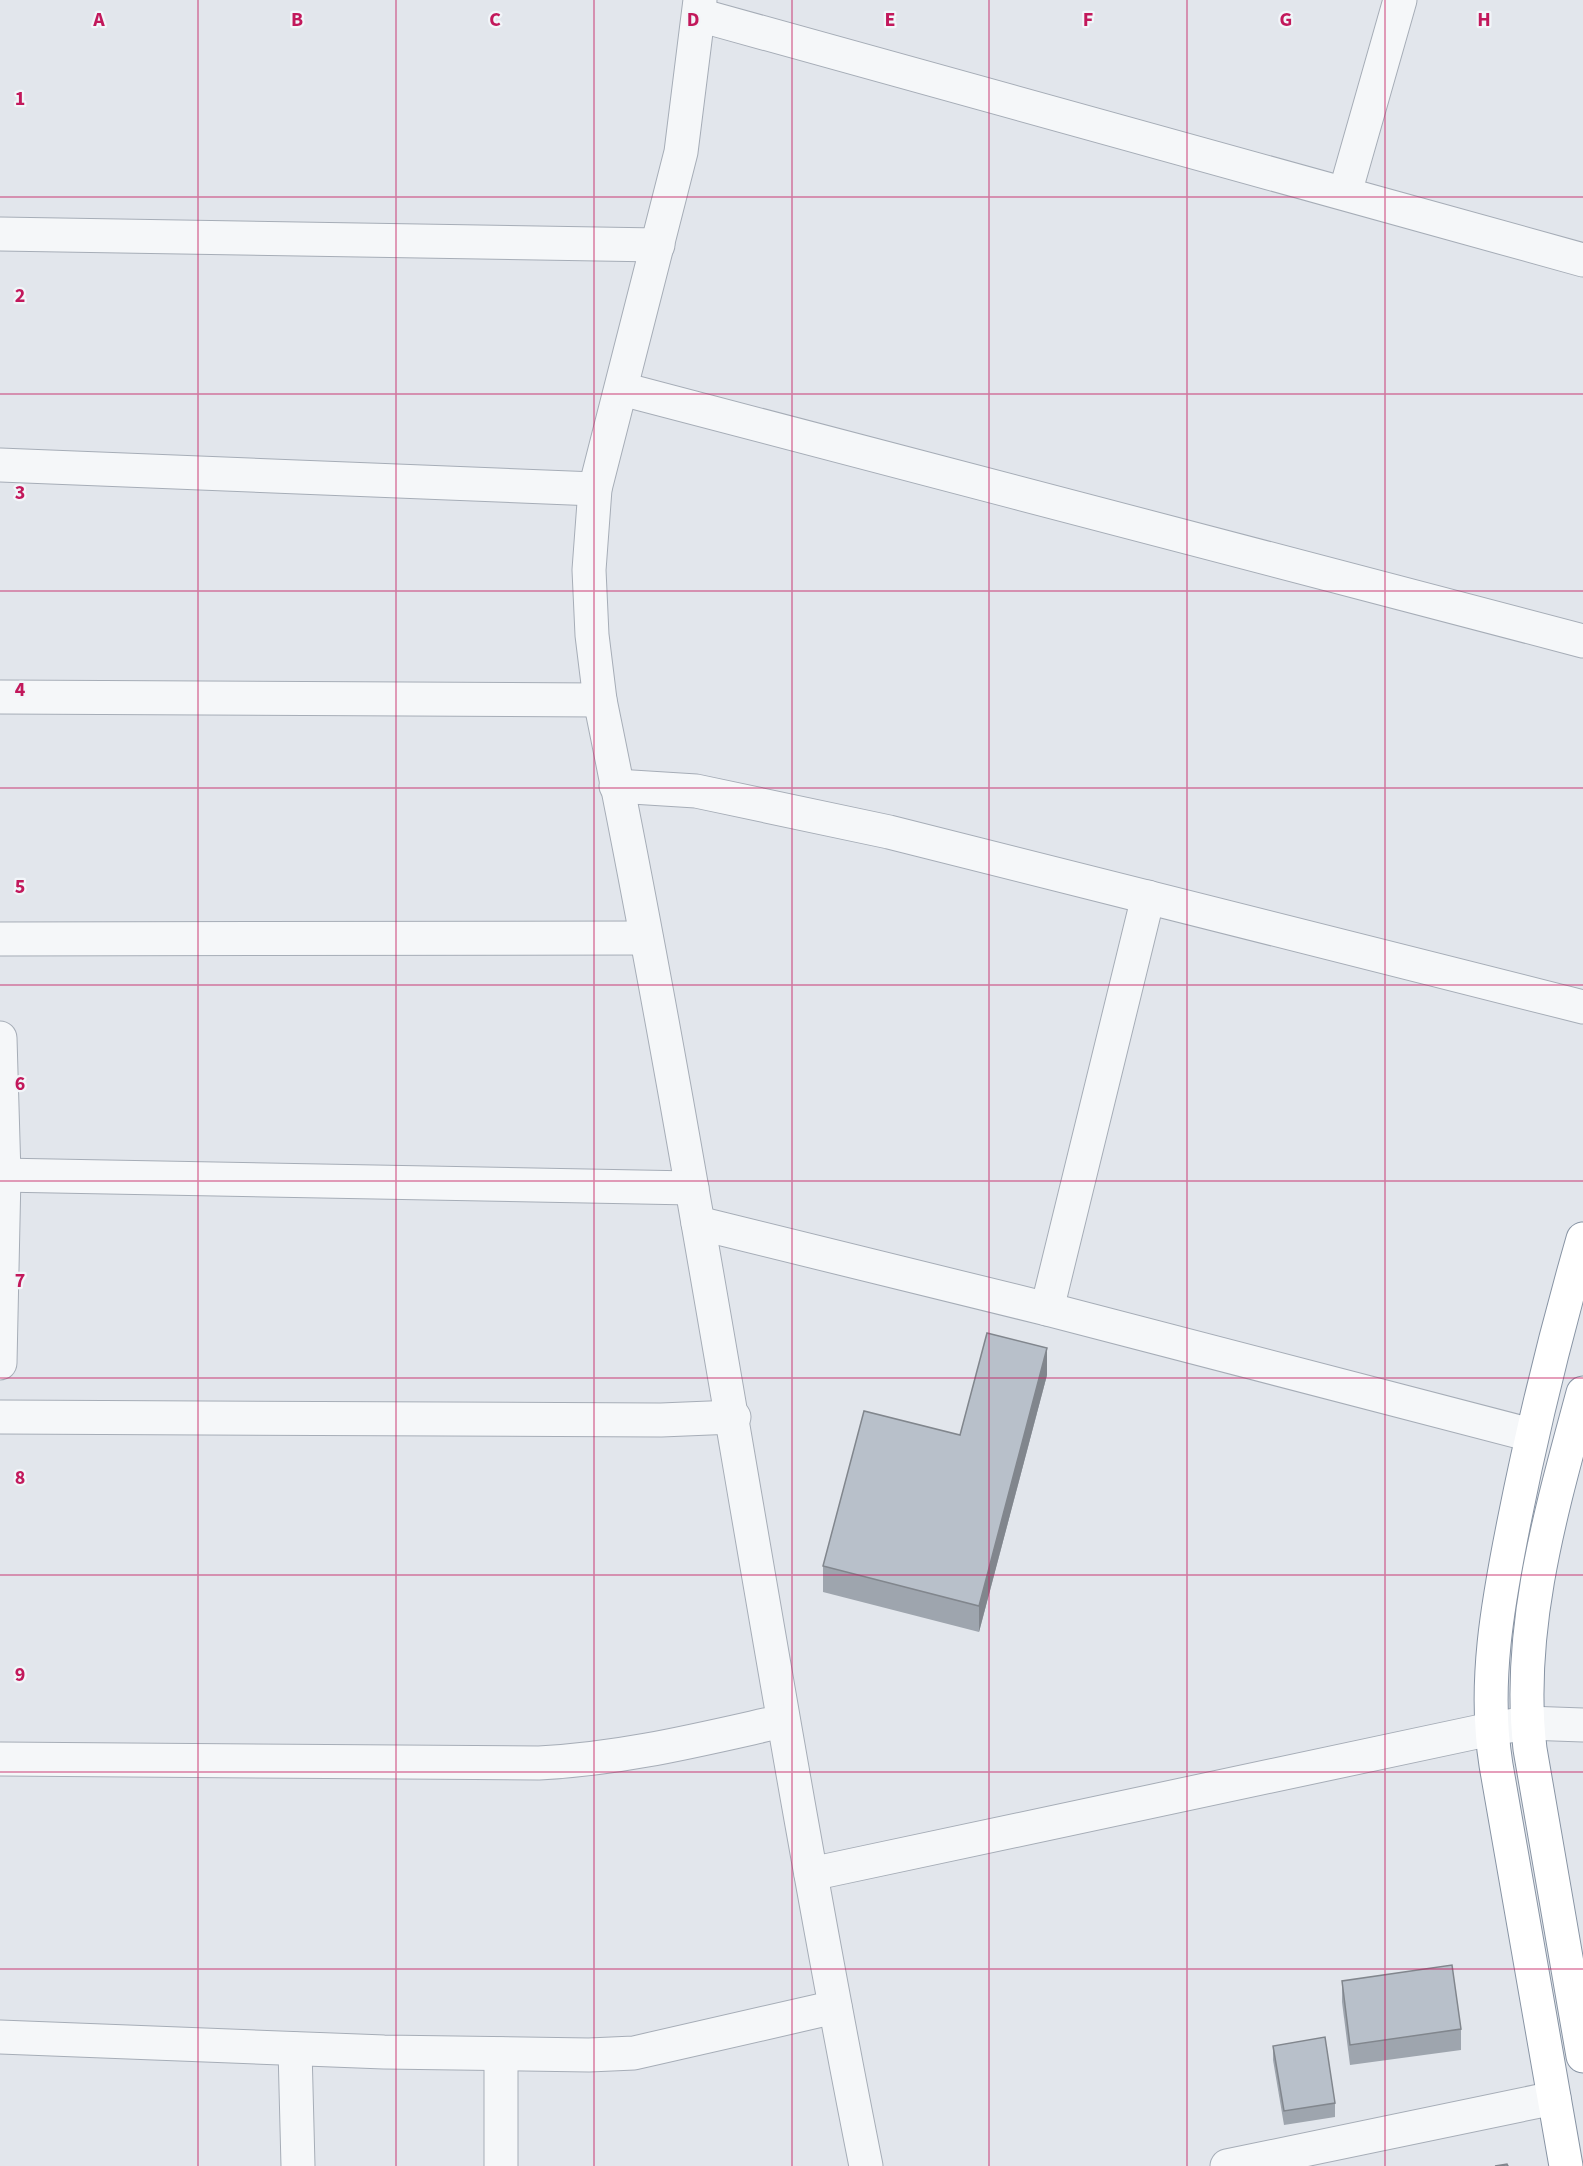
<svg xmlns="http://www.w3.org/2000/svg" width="1583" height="2166" viewBox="0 0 1583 2166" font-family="'Source Sans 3',sans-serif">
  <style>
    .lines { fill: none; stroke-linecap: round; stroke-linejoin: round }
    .minor-casing { stroke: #a6adb7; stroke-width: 35 }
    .highway-casing { stroke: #8894a4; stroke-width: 35 }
    .minor { stroke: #f5f7f9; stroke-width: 33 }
    .highway { stroke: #fff; stroke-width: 33 }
    .wall { fill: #9ea5ae }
    .shaded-wall { fill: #81868d }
    .building { fill: #b8c0ca; stroke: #81868d; stroke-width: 1.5 }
    .grid { fill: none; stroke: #c2185b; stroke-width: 1.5; stroke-opacity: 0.55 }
    .grid-label { font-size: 20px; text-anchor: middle; font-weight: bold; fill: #c2185b; stroke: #f2f5f9; stroke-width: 4.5; stroke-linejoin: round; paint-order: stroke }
  </style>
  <rect width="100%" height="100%" fill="#e2e6ec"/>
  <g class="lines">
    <!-- minor casing -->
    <g class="minor-casing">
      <g id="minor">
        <path d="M700,0L681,152L595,489L589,570L592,635L600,700C700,1186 769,1679 866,2166"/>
        <polyline points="699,15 1583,260"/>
        <polyline points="1345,193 1400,0"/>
        <polyline points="0,234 658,245"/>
        <polyline points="622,389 1583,641"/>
        <polyline points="0,465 595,489"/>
        <polyline points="0,697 600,700"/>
        <polyline points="616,786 696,791 889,832 1583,1007"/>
        <polyline points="0,939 646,938"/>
        <polyline points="0,1038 4,1175 0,1363"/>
        <polyline points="0,1175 692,1188"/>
        <polyline points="698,1223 1047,1309 1531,1435"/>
        <polyline points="1047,1309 1148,897"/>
        <polyline points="0,1417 661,1420 734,1417"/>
        <path d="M0,1759L539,1763C623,1759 702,1739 783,1721"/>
        <polyline points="811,1874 1491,1729 1527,1723 1583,1725"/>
        <polyline points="0,2037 384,2052 589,2055 634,2053 835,2007"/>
        <polyline points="295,2049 298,2166"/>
        <polyline points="501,2166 501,2054"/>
        <polyline points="1227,2166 1554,2098"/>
      </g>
    </g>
    <!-- highway casing -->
    <g class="highway-casing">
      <g id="highway">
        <path d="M1583,1393C1552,1508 1516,1629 1530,1749L1583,2056"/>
        <path d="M1566,2166L1496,1765C1483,1684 1498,1602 1514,1522C1533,1426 1556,1333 1583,1239"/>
      </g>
    </g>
    <!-- minor -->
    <use href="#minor" class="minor"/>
    <!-- highway -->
    <use href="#highway" class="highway"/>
  </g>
  <!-- wall -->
  <g class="wall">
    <polygon points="1047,1375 979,1632 823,1592 823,1566 960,1435"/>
    <polygon points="1342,1981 1461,2029 1461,2050 1350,2065 1342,2002"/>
    <polygon points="1273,2046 1335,2103 1335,2117 1284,2125 1273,2060"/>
  </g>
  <!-- shaded-wall -->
  <polygon class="shaded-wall" points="1047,1348 1047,1375 979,1632 979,1606"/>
  <!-- building -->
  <g class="building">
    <polygon points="987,1333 1047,1348 979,1606 823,1566 864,1411 960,1435"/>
    <polygon points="1452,1965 1461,2029 1350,2045 1342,1981"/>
    <polygon points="1325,2037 1335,2103 1284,2111 1273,2046"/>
    <polygon points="1507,2164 1508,2166 1495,2166"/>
  </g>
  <!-- grid -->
  <path class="grid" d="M198,0V2166M396,0V2166M594,0V2166M792,0V2166M989,0V2166M1187,0V2166M1385,0V2166M0,197H1583M0,394H1583M0,591H1583M0,788H1583M0,985H1583M0,1181H1583M0,1378H1583M0,1575H1583M0,1772H1583M0,1969H1583"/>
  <g class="grid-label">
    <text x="99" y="26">A</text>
    <text x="297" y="26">B</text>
    <text x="495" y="26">C</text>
    <text x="693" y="26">D</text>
    <text x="890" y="26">E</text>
    <text x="1088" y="26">F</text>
    <text x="1286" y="26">G</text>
    <text x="1484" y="26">H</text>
    <text x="20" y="105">1</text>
    <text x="20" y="302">2</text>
    <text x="20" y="499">3</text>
    <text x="20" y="696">4</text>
    <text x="20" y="893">5</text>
    <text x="20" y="1090">6</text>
    <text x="20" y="1287">7</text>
    <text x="20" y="1484">8</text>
    <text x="20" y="1681">9</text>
  </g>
</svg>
